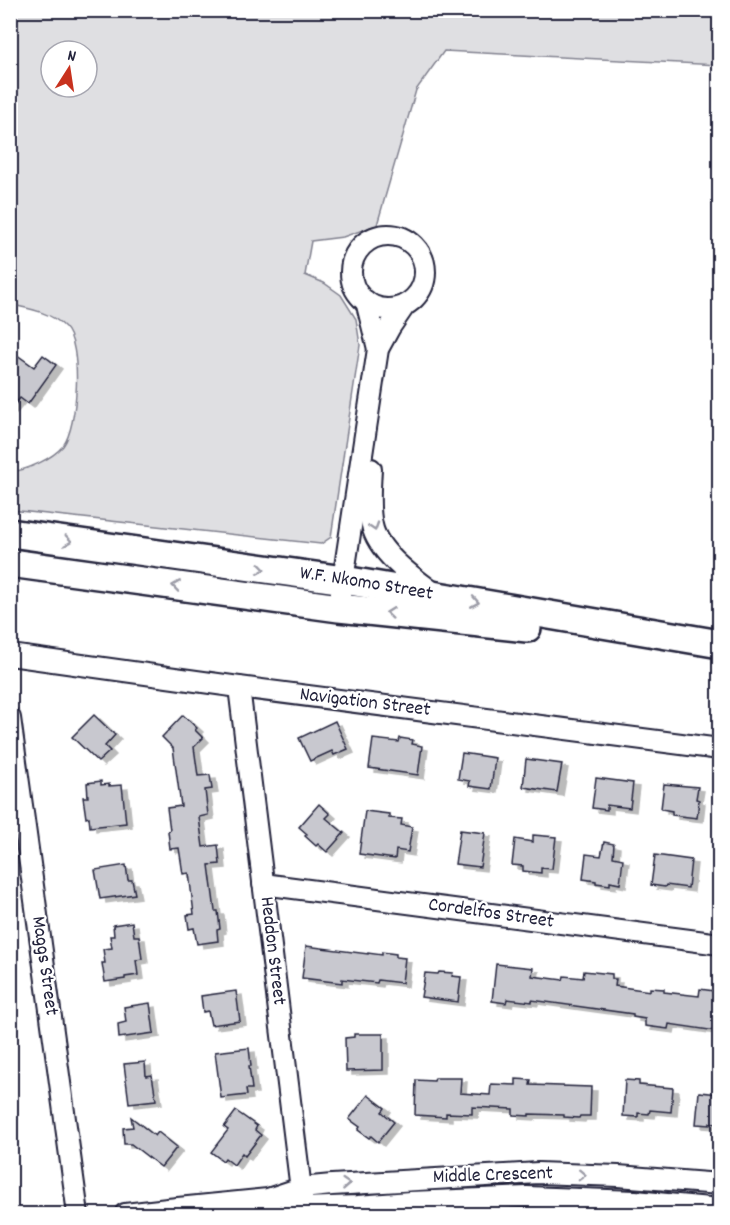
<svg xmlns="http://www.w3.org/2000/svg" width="730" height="1225" viewBox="0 0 730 1225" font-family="Dekko,sans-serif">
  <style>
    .green { fill: #dfdfe2; stroke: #80808e; stroke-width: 1.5; fill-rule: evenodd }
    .building { fill: #c8c8cf; stroke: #22223b; stroke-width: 1.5; filter: url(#shadow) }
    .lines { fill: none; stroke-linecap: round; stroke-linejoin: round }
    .street-casing { stroke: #22223b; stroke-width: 24 }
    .secondary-casing { stroke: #22223b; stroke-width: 32 }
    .street { stroke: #fff; stroke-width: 20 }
    .secondary { stroke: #fff; stroke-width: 27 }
    .oneway { stroke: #9c9ca7 }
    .labels { text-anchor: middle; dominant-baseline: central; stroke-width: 4.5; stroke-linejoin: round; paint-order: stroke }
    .street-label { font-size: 20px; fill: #22223b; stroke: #fff }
  </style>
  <defs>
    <filter id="shadow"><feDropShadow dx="6" dy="4" stdDeviation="0" flood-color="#0004"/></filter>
  </defs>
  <rect width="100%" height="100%" fill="#fff"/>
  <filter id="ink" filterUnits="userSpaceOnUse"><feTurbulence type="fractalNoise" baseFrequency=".0167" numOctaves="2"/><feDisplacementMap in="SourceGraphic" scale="12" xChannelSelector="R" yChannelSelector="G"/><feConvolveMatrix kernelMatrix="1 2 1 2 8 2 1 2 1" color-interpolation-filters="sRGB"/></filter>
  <g filter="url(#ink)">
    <!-- green -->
    <path class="green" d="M11,10L719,11V65L444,51L416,90L377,225L343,237L311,241L305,275L324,283L341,295L356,319L360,345L331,537L321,544L11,510V472C27,470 52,459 63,446C78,427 83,344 65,327C52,313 29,308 11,305ZM51,51H87V87H51Z"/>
    <!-- building -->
    <g class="building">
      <polygon points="10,350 34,367 43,355 56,365 28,404 20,398 10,410"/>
      <polygon points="94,715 115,735 105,746 110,751 98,762 72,737"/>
      <polygon points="183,715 197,728 195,730 203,738 194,747 198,776 210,775 212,789 205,790 208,815 199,817 203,847 218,845 220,864 209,865 215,911 218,911 220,929 217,930 218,941 197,944 194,928 189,929 187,915 194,914 189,873 183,874 179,848 170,849 168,831 170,830 167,808 181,806 173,748 162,737"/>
      <polygon points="335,721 348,749 334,755 332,751 310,761 299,738"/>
      <polygon points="400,738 413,740 412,744 422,746 418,775 369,768 373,739 399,742"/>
      <polygon points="462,753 495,758 491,789 469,786 470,781 458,779"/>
      <polygon points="526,759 562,764 557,792 523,787"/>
      <polygon points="596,778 633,783 630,808 607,805 607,810 592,808"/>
      <polygon points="101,781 101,785 109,784 109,786 122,785 126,823 90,827 89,817 86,818 83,797 88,797 87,783"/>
      <polygon points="664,784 698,787 696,799 699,800 697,818 672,815 672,811 661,809"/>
      <polygon points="319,804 330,814 326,818 344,833 327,852 318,844 316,846 305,836 307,834 299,827"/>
      <polygon points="365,811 389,814 389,818 402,819 401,825 412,827 408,852 396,850 395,859 359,854"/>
      <polygon points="460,830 485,833 480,867 455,864"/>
      <polygon points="533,835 556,837 552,869 541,868 541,873 523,871 523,866 512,865 515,839 533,842"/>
      <polygon points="604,842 614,844 613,857 623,859 620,884 610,882 610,885 596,883 596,881 583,879 586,854 601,856"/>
      <polygon points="655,855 691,860 688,888 666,885 665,887 651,885"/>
      <polygon points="126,865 128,880 132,880 135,894 100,899 95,870"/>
      <polygon points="132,922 134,936 139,936 142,959 136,960 138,975 125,977 125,979 105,982 102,963 105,963 103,949 112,948 110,936 114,936 113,925"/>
      <polygon points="306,946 368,954 368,953 382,955 382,952 396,954 396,957 405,958 402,983 378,980 377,983 342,979 342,983 302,978"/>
      <polygon points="496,964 533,968 532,976 563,980 564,976 583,978 584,971 612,974 612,979 616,979 615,986 650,991 650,988 664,989 664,992 699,996 700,989 714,991 713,997 720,998 720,1026 716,1026 716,1031 669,1024 668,1029 645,1026 645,1019 633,1017 633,1014 532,1000 532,1002 507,999 506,1003 492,1001"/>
      <polygon points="439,972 453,973 452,976 461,977 458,1002 421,997 425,973 438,974"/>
      <polygon points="236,991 240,1021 211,1025 208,1011 203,1012 201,996"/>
      <polygon points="150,1003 154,1033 119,1038 118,1024 126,1022 124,1007"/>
      <polygon points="354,1034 383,1034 383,1070 346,1071 345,1038 354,1037"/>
      <polygon points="249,1048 251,1066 249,1066 252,1089 246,1089 247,1095 221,1098 215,1052"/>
      <polygon points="145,1062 146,1076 152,1075 156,1100 129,1103 124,1064"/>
      <polygon points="435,1078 461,1078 460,1093 490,1095 491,1084 516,1085 516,1079 531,1080 530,1085 591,1087 590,1116 580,1116 579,1118 564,1117 564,1115 529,1114 529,1116 513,1115 513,1109 472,1107 472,1114 446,1113 446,1117 415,1115 416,1080 434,1081"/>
      <polygon points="625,1080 639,1081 639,1085 673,1088 671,1112 650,1110 649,1114 638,1113 638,1117 623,1116"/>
      <polygon points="699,1092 720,1094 720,1124 710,1123 710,1125 696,1124"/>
      <polygon points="368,1095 385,1108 382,1112 394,1122 378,1142 371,1136 369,1138 358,1130 360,1127 349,1119"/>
      <polygon points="236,1111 257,1126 255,1130 261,1135 245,1156 242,1153 234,1165 225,1158 223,1161 211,1152 228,1130 224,1127"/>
      <polygon points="131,1117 155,1136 158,1132 177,1147 161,1167 131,1144 124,1144 123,1128 133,1127"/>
    </g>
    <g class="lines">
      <!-- street casing -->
      <g class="street-casing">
        <g id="street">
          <circle cx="388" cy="272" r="37"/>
          <polyline points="366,301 378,349"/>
          <path d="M371,469C370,488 368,507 372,525C377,552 414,578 434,593"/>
          <polyline points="341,593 378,349 390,327 405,305"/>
          <polyline points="10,655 239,687 720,749"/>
          <polyline points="239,687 304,1214"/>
          <polyline points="10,718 78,1214"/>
          <polyline points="263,884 720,944"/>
          <polyline points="291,1205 303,1208 358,1206 410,1202 527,1197 635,1201 720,1209"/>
          <polyline points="125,1214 168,1209 268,1199 301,1188 332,1185 538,1173 618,1176 720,1184"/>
        </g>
      </g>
      <!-- secondary casing -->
      <g class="secondary-casing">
        <g id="secondary">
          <path id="s1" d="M10,533L344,580L720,644"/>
          <polyline points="10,563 339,608 527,628"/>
        </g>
      </g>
      <!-- street -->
      <use href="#street" class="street"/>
      <!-- secondary -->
      <use href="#secondary" class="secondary"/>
    </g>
    <!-- one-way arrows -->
    <defs><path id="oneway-chevron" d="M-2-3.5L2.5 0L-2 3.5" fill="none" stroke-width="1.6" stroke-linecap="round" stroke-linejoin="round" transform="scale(1.5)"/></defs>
    <g class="oneway">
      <use href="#oneway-chevron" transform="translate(374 527) rotate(72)"/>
      <use href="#oneway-chevron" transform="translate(68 541) rotate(8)"/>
      <use href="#oneway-chevron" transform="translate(261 569) rotate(8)"/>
      <use href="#oneway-chevron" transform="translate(176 586) rotate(-172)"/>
      <use href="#oneway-chevron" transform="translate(475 602) rotate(10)"/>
      <use href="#oneway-chevron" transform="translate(390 613) rotate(-174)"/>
      <use href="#oneway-chevron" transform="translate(582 1175) rotate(2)"/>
      <use href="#oneway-chevron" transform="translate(346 1184) rotate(-4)"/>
    </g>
  </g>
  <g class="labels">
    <!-- street labels -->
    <g class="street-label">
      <text stroke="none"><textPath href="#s1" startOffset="360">W.F. Nkomo Street</textPath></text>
      <text transform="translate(365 703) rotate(7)">Navigation Street</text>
      <text transform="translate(491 914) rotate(8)">Cordelfos Street</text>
      <text transform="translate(272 951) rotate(83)">Heddon Street</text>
      <text transform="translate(44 966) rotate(82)">Maggs Street</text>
      <text transform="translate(493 1176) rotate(-2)">Middle Crescent</text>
    </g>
  </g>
  <!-- margin -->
  <rect width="730" height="1225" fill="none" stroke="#fff" stroke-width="36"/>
  <rect x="18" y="18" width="694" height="1189" fill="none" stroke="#22223b" stroke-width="2" filter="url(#ink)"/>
  <!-- north arrow -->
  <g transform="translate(69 69) rotate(12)"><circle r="28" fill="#ffffff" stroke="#a7a7b1" stroke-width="1.5"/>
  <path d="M0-4.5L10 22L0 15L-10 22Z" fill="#c8321e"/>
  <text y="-9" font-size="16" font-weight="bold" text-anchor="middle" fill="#22223b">N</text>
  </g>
</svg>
